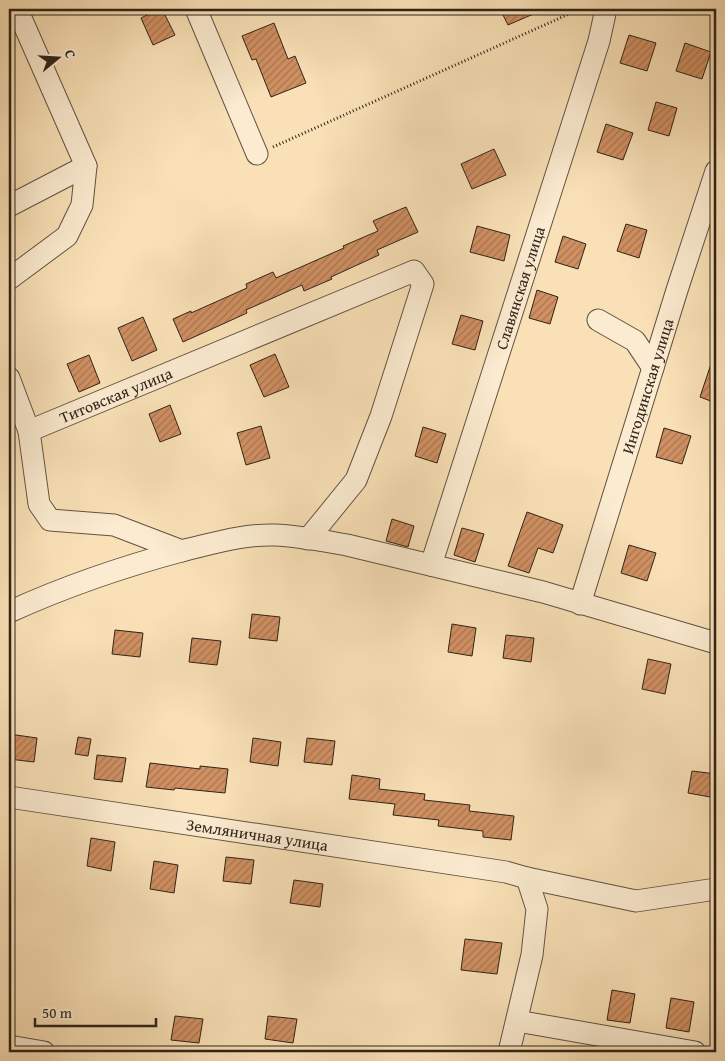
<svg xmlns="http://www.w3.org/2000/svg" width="725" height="1061" viewBox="0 0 725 1061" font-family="'Gentium Book Plus',serif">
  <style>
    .building { fill: url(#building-hatch); stroke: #2f231a }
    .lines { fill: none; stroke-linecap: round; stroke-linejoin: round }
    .minor-casing { stroke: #625241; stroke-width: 23 }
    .path { stroke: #2f231a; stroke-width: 3; stroke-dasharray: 1 2.5; stroke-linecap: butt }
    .minor { stroke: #fbebd0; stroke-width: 21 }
    .labels { text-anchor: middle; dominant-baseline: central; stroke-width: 4.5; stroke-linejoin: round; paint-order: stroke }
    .street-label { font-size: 16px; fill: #2f231a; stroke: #fbebd0 }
  </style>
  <defs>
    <pattern id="building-hatch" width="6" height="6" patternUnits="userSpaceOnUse" patternTransform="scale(1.25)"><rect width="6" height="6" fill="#d09062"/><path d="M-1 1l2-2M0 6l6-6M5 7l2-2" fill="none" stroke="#a97550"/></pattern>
  </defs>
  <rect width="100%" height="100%" fill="#f9e0b6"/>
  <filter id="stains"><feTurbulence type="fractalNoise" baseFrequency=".004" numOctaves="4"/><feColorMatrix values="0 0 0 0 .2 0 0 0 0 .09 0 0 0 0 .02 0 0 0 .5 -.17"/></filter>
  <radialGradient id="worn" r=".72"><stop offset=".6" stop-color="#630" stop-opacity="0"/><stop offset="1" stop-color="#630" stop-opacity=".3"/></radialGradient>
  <!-- building -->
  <g class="building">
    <polygon points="159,9 162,9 175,35 153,45 141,18"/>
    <polygon points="500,9 545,9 508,25"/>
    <polygon points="274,23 288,59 295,56 306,83 271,97 256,59 252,60 242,36"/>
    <polygon points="629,35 656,43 647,71 620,63"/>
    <polygon points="685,43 711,52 702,79 676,71"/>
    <polygon points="656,102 677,108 669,136 648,130"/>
    <polygon points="606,124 633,133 623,160 597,152"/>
    <polygon points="494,149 506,175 472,189 461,164"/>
    <polygon points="406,207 418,232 377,250 379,255 331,277 332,279 304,291 302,285 246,310 247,313 183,342 173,319 191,311 191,313 247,288 246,284 273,272 276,278 344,248 343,246 378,231 373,221"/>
    <polygon points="626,224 647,230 639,258 617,251"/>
    <polygon points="477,226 510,235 504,261 470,252"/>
    <polygon points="563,236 586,244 578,269 555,262"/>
    <polygon points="537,290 558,297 550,324 529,318"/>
    <polygon points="461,315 483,321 475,350 452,344"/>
    <polygon points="143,317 157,350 132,361 118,328"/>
    <polygon points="275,354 289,387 264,397 250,365"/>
    <polygon points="89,355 100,383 79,392 67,364"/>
    <polygon points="714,355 716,355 716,403 700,397"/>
    <polygon points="170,405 181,434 160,442 149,414"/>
    <polygon points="261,426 270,458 246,465 237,433"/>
    <polygon points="423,427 446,434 437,463 415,456"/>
    <polygon points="664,428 691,436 682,464 656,457"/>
    <polygon points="527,512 563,525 553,553 538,548 529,573 508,566"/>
    <polygon points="392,519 414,526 408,547 386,541"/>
    <polygon points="462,528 484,534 475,562 454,555"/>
    <polygon points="629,545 656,553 647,581 621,573"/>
    <polygon points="252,614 280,617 277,641 249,638"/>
    <polygon points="452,624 476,628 472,656 448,652"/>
    <polygon points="115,630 143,633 140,657 112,654"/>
    <polygon points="506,635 534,638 531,662 503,658"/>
    <polygon points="192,638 221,641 217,665 189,662"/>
    <polygon points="648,659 671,664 665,694 642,689"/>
    <polygon points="9,734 37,738 34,762 9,759"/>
    <polygon points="78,737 91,739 88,756 75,754"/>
    <polygon points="253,738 281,742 278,766 250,762"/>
    <polygon points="307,738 335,741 332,765 304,762"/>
    <polygon points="97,755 126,758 122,782 94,779"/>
    <polygon points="150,763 200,769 200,766 228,769 225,793 175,788 174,790 146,787"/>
    <polygon points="692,771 716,774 716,798 688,793"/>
    <polygon points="352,775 380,779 379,789 425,794 424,800 470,805 469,811 514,816 511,840 483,837 483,831 438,826 439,820 393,815 395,804 349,799"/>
    <polygon points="91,838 115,842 111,871 87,866"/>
    <polygon points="226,857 254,860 251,884 223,881"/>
    <polygon points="154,861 178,865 174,893 150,889"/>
    <polygon points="294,880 323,884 320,907 290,903"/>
    <polygon points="465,939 502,943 497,974 461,970"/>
    <polygon points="612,990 635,994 630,1023 607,1020"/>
    <polygon points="671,998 694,1002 689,1032 666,1028"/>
    <polygon points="175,1016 203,1019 199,1043 171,1040"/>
    <polygon points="268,1016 297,1019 293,1043 265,1039"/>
  </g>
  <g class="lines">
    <!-- minor casing -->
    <g class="minor-casing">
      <g id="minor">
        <polyline points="196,9 257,154"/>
        <polyline points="9,206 86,166 17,9"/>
        <polyline points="9,279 67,236 82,205 86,166"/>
        <polyline points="598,320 635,341 653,368"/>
        <polyline points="9,378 29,431"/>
        <path id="s1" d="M182,551L114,525L50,520L39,504L29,431L414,271L423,284L381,416L356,480L308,539"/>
        <path id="s2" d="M431,565L599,41L606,9"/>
        <path id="s3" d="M580,604L677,290L716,171"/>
        <path d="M9,612C66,586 125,566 185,550C215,543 244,534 275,535C299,536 324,541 347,545L543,592L716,643"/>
        <path id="s4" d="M9,797L506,872L527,878L636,901L716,889"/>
        <polyline points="517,1021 695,1052"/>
        <polyline points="9,1046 44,1052"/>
        <polyline points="509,1052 532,955 537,909 527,878"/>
      </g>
    </g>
    <!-- path -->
    <polyline class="path" points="273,147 580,9"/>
    <!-- minor -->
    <use href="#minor" class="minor"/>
  </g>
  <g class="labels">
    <!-- street labels -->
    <g class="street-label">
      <text stroke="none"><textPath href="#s2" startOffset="291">Славянская улица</textPath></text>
      <text stroke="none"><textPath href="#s3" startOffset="228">Ингодинская улица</textPath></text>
      <text stroke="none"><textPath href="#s1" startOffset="324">Титовская улица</textPath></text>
      <text stroke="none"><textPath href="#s4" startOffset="251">Земляничная улица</textPath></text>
    </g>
  </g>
  <!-- margin -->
  <rect width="725" height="1061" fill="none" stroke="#f9e0b6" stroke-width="30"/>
  <rect x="10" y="10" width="705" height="1041" fill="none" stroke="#2f231a" stroke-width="2.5"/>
  <rect x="15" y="15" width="695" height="1031" fill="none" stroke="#2f231a"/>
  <!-- north arrow -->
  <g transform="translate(58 58) rotate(72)" stroke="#fbebd0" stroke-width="4" paint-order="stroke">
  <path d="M0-4L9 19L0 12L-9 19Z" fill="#2f231a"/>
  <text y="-8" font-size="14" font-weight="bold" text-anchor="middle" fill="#2f231a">С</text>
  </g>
  <!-- scale -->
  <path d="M35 1018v8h121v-8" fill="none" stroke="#2f231a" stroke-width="2.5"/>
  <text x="42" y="1018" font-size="15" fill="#2f231a" stroke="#fbebd0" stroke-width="4" paint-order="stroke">50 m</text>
  <rect width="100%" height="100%" filter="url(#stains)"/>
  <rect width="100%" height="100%" fill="url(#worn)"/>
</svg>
